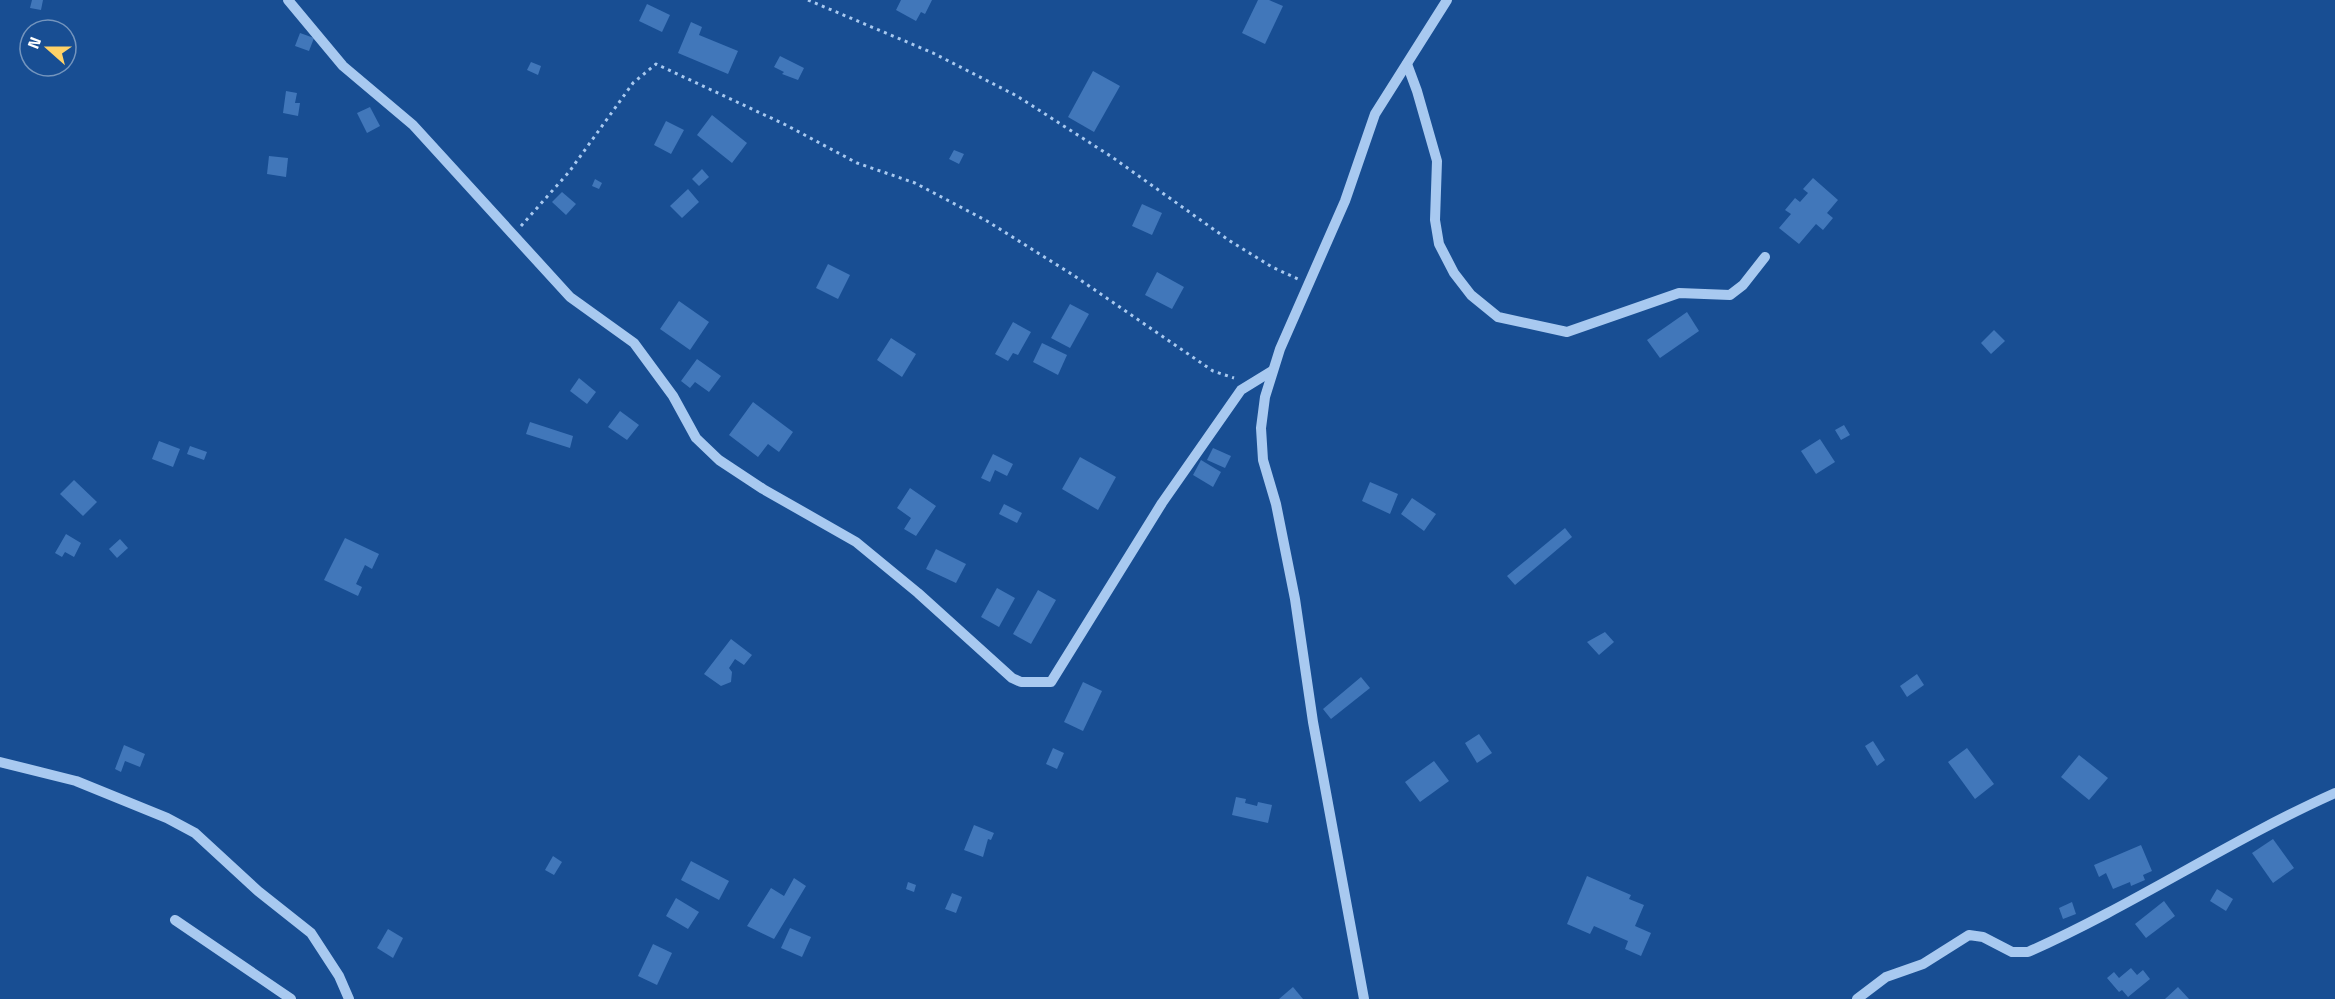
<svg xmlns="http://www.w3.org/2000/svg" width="2335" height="999" viewBox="0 0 2335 999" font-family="'Titillium Web',sans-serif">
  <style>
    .building { fill: #4177ba }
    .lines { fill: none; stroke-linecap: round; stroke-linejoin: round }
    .path { stroke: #a8c9f0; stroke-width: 3; stroke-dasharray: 3 4.5; stroke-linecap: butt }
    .minor { stroke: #a8c9f0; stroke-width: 10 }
  </style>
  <rect width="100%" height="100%" fill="#184e93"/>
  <!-- building -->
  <g class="building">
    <polygon points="32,0 43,0 41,10 30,8"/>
    <polygon points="901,0 932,0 925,14 921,12 916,21 896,10"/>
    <polygon points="1258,0 1269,0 1283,6 1265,44 1242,33"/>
    <polygon points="647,4 670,15 662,32 639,21"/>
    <polygon points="691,22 702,27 699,35 738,51 728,74 678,53"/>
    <polygon points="300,33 314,38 309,51 295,46"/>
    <polygon points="780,56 804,68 798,80 782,74 784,72 774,67"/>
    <polygon points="531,62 541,66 538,75 527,70"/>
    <polygon points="1093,71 1120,86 1094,132 1068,117"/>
    <polygon points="286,91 297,93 295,103 300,103 298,116 283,113"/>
    <polygon points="370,107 380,126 367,133 357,113"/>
    <polygon points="712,115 747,143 732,163 697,135"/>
    <polygon points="666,121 684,130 671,154 654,145"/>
    <polygon points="954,150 964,154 959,164 949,159"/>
    <polygon points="269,156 288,158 286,177 267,174"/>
    <polygon points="702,169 709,177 699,186 692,179"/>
    <polygon points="1813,178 1838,200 1827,213 1833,218 1823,230 1816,224 1799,244 1779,228 1791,214 1785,210 1795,198 1800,202 1808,193 1803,189"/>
    <polygon points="595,179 602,183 599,189 592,186"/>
    <polygon points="688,189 699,202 682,218 670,206"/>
    <polygon points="562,192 576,204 566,215 552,202"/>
    <polygon points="1142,204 1162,213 1152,235 1132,226"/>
    <polygon points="828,264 850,275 838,299 816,288"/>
    <polygon points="1157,272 1184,287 1172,309 1145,295"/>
    <polygon points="679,301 709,322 690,350 660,329"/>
    <polygon points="1070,304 1089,314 1070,348 1051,338"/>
    <polygon points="1687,312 1699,331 1660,358 1647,340"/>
    <polygon points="1013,322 1031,332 1018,355 1013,353 1008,361 995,354"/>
    <polygon points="1994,330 2005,341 1991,354 1981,343"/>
    <polygon points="891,338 916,354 902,377 877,360"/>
    <polygon points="1042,343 1067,355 1058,375 1033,362"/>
    <polygon points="697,359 721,376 709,392 695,382 690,388 681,381"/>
    <polygon points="579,378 596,392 587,404 570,391"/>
    <polygon points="753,402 793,432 779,452 768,444 758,457 729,435"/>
    <polygon points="620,411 639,425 627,440 608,427"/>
    <polygon points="530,422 573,436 570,448 526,434"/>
    <polygon points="1844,425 1850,435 1841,440 1835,430"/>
    <polygon points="1820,439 1835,462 1816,474 1801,451"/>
    <polygon points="159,441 180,449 173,467 152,459"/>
    <polygon points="190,446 207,452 204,460 187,454"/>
    <polygon points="1213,448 1231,456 1225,468 1207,460"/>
    <polygon points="993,454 1013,464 1007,476 995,470 990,482 981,478"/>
    <polygon points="1080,457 1116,477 1098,510 1062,489"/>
    <polygon points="1201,460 1221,472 1213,487 1193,475"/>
    <polygon points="74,480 97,502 83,516 60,494"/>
    <polygon points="1370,482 1398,494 1390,514 1362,501"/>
    <polygon points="910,488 936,506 916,536 904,529 911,518 897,508"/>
    <polygon points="1412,498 1436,514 1424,531 1401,514"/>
    <polygon points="1004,504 1022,513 1017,523 999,514"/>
    <polygon points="1565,528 1572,537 1515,585 1507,576"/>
    <polygon points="66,534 81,543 74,557 65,552 62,557 55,553"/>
    <polygon points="345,538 379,554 372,569 365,565 356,584 362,587 358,596 324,580"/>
    <polygon points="120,539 128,548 117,558 109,549"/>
    <polygon points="936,549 966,564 956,583 926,569"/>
    <polygon points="997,588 1015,598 999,627 981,617"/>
    <polygon points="1038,590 1056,600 1031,644 1013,634"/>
    <polygon points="1605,632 1614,642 1599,655 1587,642"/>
    <polygon points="731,639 752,655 744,665 735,659 729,668 732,672 731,682 721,686 704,674"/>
    <polygon points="1917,674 1924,685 1907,697 1900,686"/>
    <polygon points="1361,677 1370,688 1331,719 1323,709"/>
    <polygon points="1083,682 1102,691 1083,731 1064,722"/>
    <polygon points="1479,734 1492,753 1477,763 1465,743"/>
    <polygon points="1873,741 1885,760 1877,766 1865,746"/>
    <polygon points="124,745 145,754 140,767 125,761 121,772 115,769"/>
    <polygon points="1053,748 1064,753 1057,769 1046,764"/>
    <polygon points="1967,748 1994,784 1975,799 1948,762"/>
    <polygon points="2079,755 2108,778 2089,800 2061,777"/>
    <polygon points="1434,761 1449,781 1420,802 1405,782"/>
    <polygon points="1236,797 1246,799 1245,803 1257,806 1258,802 1272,805 1268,823 1232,815"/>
    <polygon points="974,825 994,833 991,840 988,839 983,857 964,850"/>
    <polygon points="2273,839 2294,868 2273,883 2252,853"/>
    <polygon points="2141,845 2152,871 2143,875 2145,880 2131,886 2130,882 2113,889 2106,873 2099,877 2094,865"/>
    <polygon points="553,856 562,862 554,875 545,870"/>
    <polygon points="691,861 729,881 719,900 681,880"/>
    <polygon points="1587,876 1631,895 1629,899 1644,905 1635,926 1651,933 1641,956 1625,949 1628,941 1594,926 1590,934 1567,924"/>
    <polygon points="794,878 806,886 774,939 747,926 771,888 784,896"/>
    <polygon points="908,882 916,885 914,892 906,889"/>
    <polygon points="2217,889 2233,899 2226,911 2210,901"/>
    <polygon points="952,893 962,897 956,913 945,909"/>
    <polygon points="676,898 699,912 688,929 666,916"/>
    <polygon points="2164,901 2175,916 2146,938 2135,924"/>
    <polygon points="2072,902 2076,914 2063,919 2059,908"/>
    <polygon points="790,928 811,937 802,957 781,948"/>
    <polygon points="388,929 403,938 393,958 377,948"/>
    <polygon points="653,944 672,953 657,985 638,976"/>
    <polygon points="2131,968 2137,975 2143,970 2150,979 2128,997 2122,990 2119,992 2107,978 2114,972 2119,978"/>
    <polygon points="1293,987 1303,999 1279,999"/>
    <polygon points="2178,987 2189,999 2165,999"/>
  </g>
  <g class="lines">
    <!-- path -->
    <g class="path">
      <polyline points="808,0 933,53 1017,96 1112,157 1230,241 1272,267 1298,279"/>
      <polyline points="521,226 569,172 633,83 656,64 786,125 857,163 915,183 987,221 1073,275 1213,371 1234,378"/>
    </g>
    <!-- minor -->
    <g class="minor">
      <polyline points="288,0 343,66 413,125 570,297 634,343 673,396 696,438 719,460 763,489 856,542 918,593 1012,678 1021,682 1051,682 1162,503 1241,390 1272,371"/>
      <polyline points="1407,64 1417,91 1437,161 1435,220 1439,244 1454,273 1471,295 1498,317 1567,332 1679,293 1730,295 1743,285 1765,257"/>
      <polyline points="0,762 76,781 167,818 195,833 258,891 311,933 339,976 349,999"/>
      <polyline points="175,920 291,999"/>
      <polyline points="1364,999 1313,722 1295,599 1276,504 1263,460 1261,428 1265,397 1280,349 1345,201 1375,114 1447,0"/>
      <path d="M1857,999L1886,977L1923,964L1969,935L1983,937L2012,952H2028C2134,905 2230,840 2335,793"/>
    </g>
  </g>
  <!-- north arrow -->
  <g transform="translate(48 48) rotate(291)"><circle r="28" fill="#184e93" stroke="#7495be" stroke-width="1.5"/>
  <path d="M0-4.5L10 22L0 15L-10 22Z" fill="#ffd267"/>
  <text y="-9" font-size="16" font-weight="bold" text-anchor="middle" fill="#ffffff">N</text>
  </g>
</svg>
